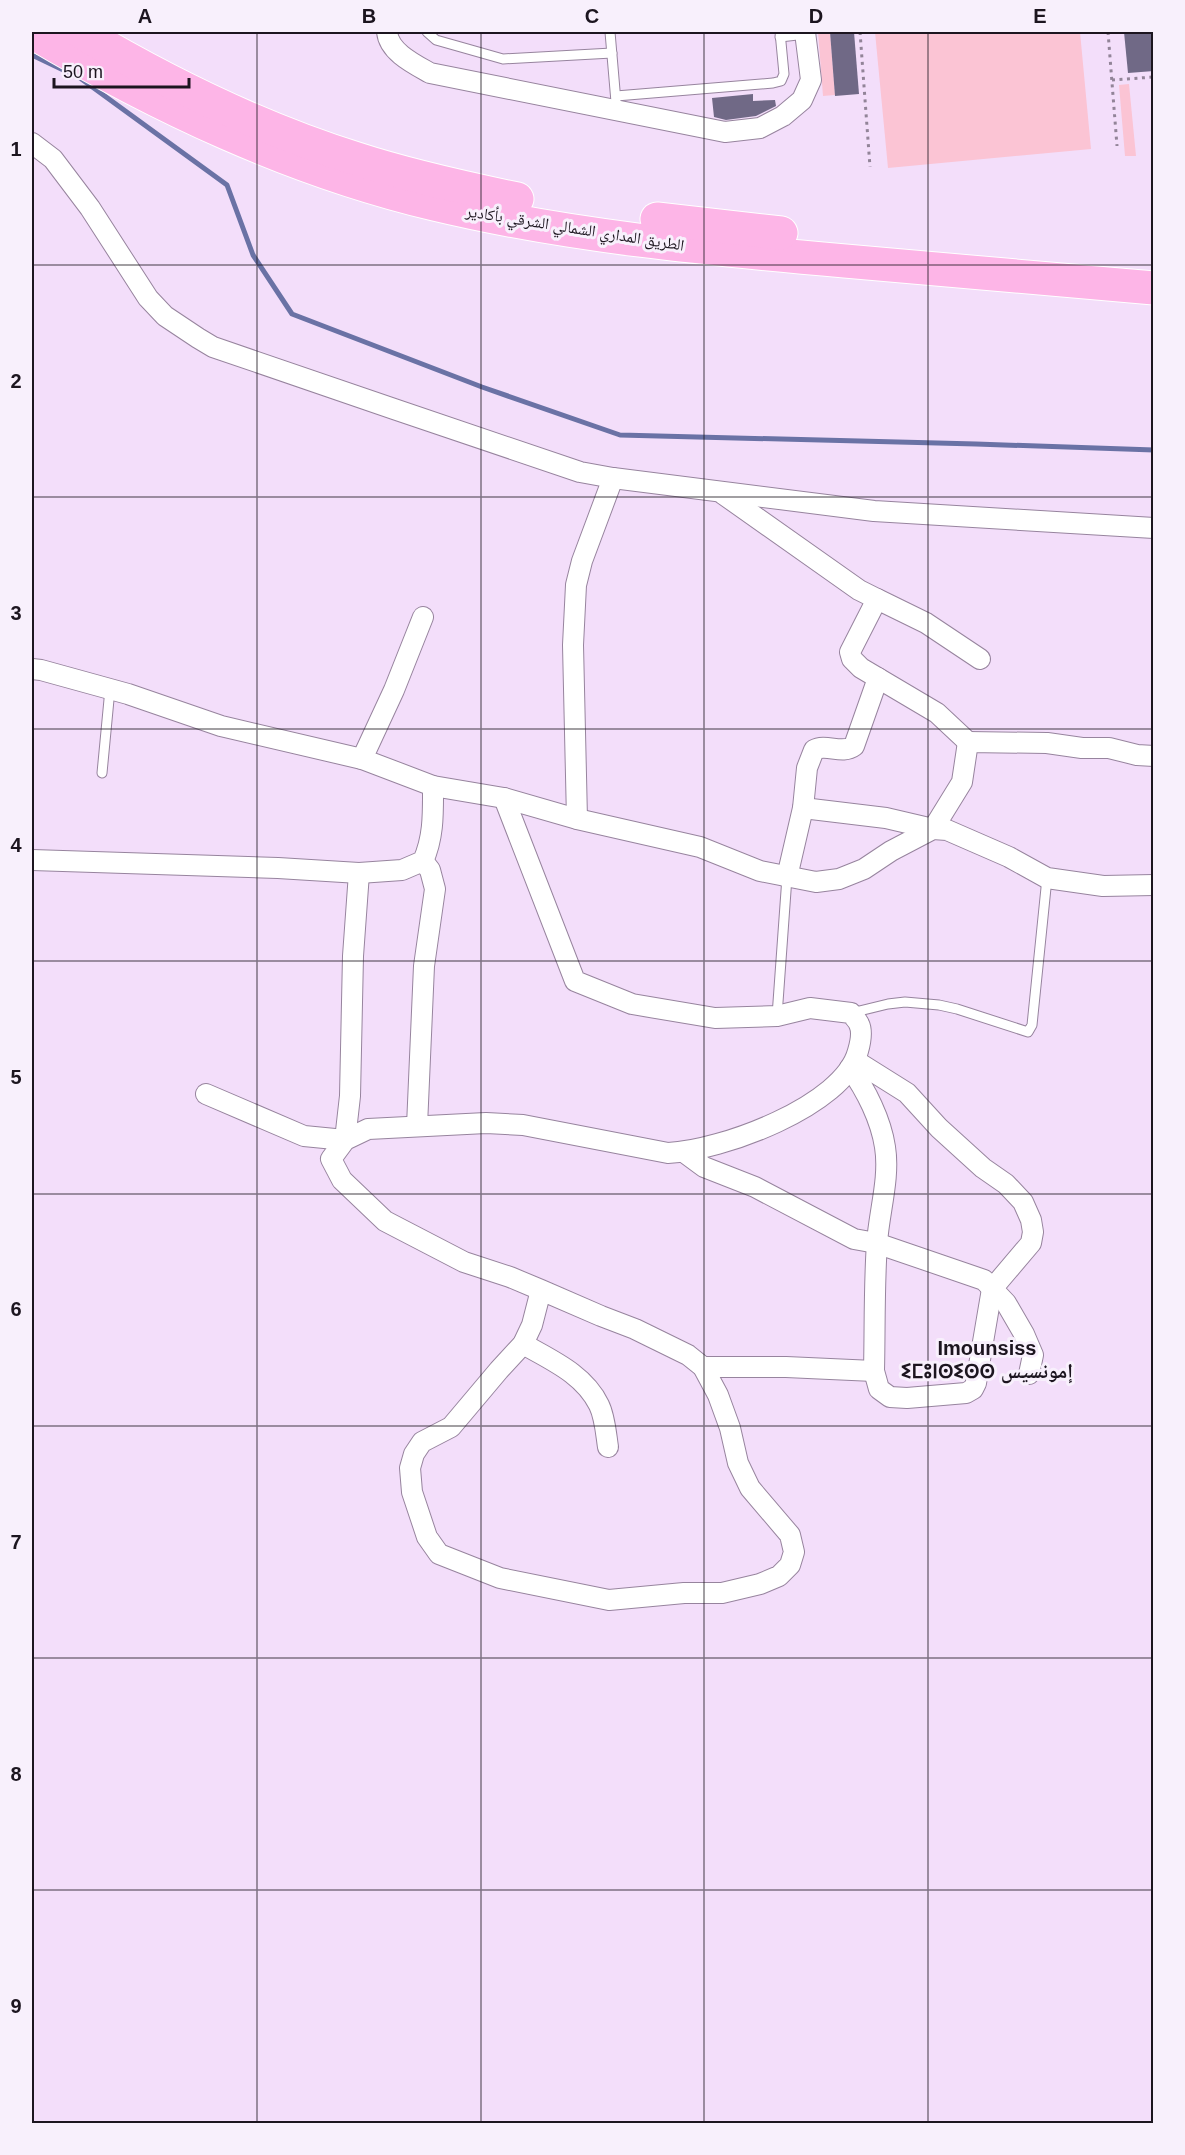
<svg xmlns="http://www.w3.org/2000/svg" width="1185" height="2155" viewBox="0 0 1185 2155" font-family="Arial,'Noto Naskh Arabic','Noto Sans Tifinagh',sans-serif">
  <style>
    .green { fill: #fbc4d4 }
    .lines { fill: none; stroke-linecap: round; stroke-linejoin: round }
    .stream { stroke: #6a72a5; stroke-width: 5 }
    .building { fill: #706986 }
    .lane-casing { stroke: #97849e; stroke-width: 11 }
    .street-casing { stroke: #97849e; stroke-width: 22 }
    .highway-casing { stroke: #fff; stroke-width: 35 }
    .path { stroke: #928498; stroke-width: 3; stroke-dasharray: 3 4.5; stroke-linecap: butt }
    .lane { stroke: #fff; stroke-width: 9 }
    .street { stroke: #fff; stroke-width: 20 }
    .highway { stroke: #fdb5e7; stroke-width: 33 }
    .grid { fill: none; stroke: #1c151f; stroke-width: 1.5; stroke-opacity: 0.55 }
    .labels { text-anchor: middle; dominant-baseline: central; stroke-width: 6; stroke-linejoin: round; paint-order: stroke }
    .street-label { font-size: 16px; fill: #1c151f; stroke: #f8f0fc }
    .quarter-label { font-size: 20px; font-weight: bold; fill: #1c151f; stroke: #f8f0fc }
    .neatline { fill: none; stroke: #1c151f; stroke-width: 2 }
    .grid-label { font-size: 20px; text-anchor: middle; font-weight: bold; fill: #1c151f }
  </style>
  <rect width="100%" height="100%" fill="#f3defa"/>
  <!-- green -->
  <g class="green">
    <polygon points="818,32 830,32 835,95 823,96"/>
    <polygon points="875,32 1080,32 1091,149 888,168"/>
    <polygon points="1129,84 1136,156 1125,156 1119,85"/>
  </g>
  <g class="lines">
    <!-- stream -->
    <polyline class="stream" points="32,55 80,78 227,185 253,255 292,314 482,387 620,435 976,444 1154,450"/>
  </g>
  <!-- building -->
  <g class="building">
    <polygon points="830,32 854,32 859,94 835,96"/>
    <polygon points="1124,32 1152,32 1154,71 1128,73"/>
    <polygon points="753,94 753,101 775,100 776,106 756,116 726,120 714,117 712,98"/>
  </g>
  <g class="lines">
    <!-- lane casing -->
    <g class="lane-casing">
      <g id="lane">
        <polyline points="427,32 436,40 503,59 612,53"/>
        <polyline points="610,32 616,102"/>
        <polyline points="780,37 806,34"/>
        <polyline points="616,96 773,83 781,81 784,74 780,32"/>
        <polyline points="102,773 110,689"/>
        <polyline points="851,1013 888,1004 905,1002 939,1005 957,1009 1028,1032 1032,1025 1047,878"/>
        <polyline points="777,1016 787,877"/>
      </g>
    </g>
    <!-- street casing -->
    <g class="street-casing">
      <g id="street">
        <path d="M387,32C389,52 414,64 430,73L725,132L760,128L783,116L802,100L811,80L805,32"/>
        <polyline points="32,143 53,159 90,208 148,298 165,316 198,338 213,347 394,409 580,472 613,478 874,511 1154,528"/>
        <polyline points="723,494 859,590 877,599 850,652 852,659 861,668 937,713 968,742"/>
        <polyline points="877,599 926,623 980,659"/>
        <polyline points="423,617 394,690 362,759 433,786"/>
        <polyline points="32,669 41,670 128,694 221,726 362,759"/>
        <path d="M504,798L575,981L632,1004L715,1018L777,1016L810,1008L851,1013C854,1017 858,1021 859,1024C863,1032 860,1044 858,1051C844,1106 720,1151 668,1153L523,1125L486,1123L368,1129L345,1140L331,1159L342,1180L385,1221L464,1262L510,1277L541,1290L601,1316L635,1329L688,1355L703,1367L718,1395L730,1428L738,1463L750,1488L790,1535L794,1552L790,1565L779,1576L760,1584L722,1593H684L609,1600L500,1578L439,1554L427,1537L412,1492L410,1468L414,1454L422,1442L451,1427L499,1370L523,1344L532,1325L541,1290"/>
        <polyline points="803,808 886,818 933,829 962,782 968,742 1047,743 1082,748 1109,748 1137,755 1154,756"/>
        <polyline points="577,819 573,645 576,585 582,561 613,478"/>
        <path d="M32,860L278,868L359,873L402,870L423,861C434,837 433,812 433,786L504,798L577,819L700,847L760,871L816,882L839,879L864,869L891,851L933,829L947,830L1009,857L1047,878L1103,886L1154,885"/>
        <path d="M787,877L803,808L807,768L814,750C826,743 842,755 854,746L878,678"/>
        <path d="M850,1068C866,1090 881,1120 885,1147C890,1178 879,1212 877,1243C874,1285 875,1328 874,1371L879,1389L890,1397L907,1398L966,1393L973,1389L976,1383L992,1289L1031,1243L1033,1232L1031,1220L1023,1202L1006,1184L983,1168L939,1128L907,1093L856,1061"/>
        <polyline points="206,1094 304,1136 345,1140 350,1096 353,956 359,873"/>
        <polyline points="417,1126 424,966 435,889 430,870 423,861"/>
        <polyline points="685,1153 704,1167 755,1187 854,1239 876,1243 984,1280 1006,1303 1024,1334 1033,1355 1029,1374"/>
        <path d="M523,1344C551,1360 584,1374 599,1405C605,1417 606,1434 608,1447"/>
        <polyline points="703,1367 786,1367 874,1371"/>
      </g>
    </g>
    <!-- highway casing -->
    <g class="highway-casing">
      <g id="highway">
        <path d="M32,32C157,106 291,170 434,204C567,236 708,249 845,261C948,270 1051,279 1154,288"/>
        <path d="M81,32C167,83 261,129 357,159C409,176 464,188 517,199"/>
        <polyline points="657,219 781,233"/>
      </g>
    </g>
    <!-- path -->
    <g class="path">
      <polyline points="860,32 870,167"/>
      <polyline points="1108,32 1117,146"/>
      <polyline points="1112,80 1154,77"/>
    </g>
    <!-- lane -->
    <use href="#lane" class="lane"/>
    <!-- street -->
    <use href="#street" class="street"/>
    <!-- highway -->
    <use href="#highway" class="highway"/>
  </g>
  <!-- grid -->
  <path class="grid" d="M257,32V2124M481,32V2124M704,32V2124M928,32V2124M32,265H1154M32,497H1154M32,729H1154M32,961H1154M32,1194H1154M32,1426H1154M32,1658H1154M32,1890H1154"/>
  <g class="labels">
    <!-- street labels -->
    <g class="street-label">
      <text transform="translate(575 228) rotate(9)">الطريق المداري الشمالي الشرقي بأكادير</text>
    </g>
    <!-- quarter labels -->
    <g class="quarter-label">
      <text x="987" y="1348">Imounsiss<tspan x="987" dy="23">ⵉⵎⵓⵏⵙⵉⵙⵙ إمونسيس</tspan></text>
    </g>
  </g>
  <!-- border -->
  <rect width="1185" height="2155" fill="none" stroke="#f8f0fc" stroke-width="66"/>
  <!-- scale -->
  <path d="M54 78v9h135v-9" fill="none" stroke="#1c151f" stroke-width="3"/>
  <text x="63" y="78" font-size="18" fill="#1c151f" stroke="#f8f0fc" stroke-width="4.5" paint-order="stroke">50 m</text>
  <rect x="33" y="33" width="1119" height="2089" class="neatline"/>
  <g class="grid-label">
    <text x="145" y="23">A</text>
    <text x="369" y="23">B</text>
    <text x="592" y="23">C</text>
    <text x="816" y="23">D</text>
    <text x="1040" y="23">E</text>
    <text x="16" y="156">1</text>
    <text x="16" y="388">2</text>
    <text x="16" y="620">3</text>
    <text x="16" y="852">4</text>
    <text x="16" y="1084">5</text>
    <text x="16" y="1316">6</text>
    <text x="16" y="1549">7</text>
    <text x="16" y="1781">8</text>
    <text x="16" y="2013">9</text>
  </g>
</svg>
